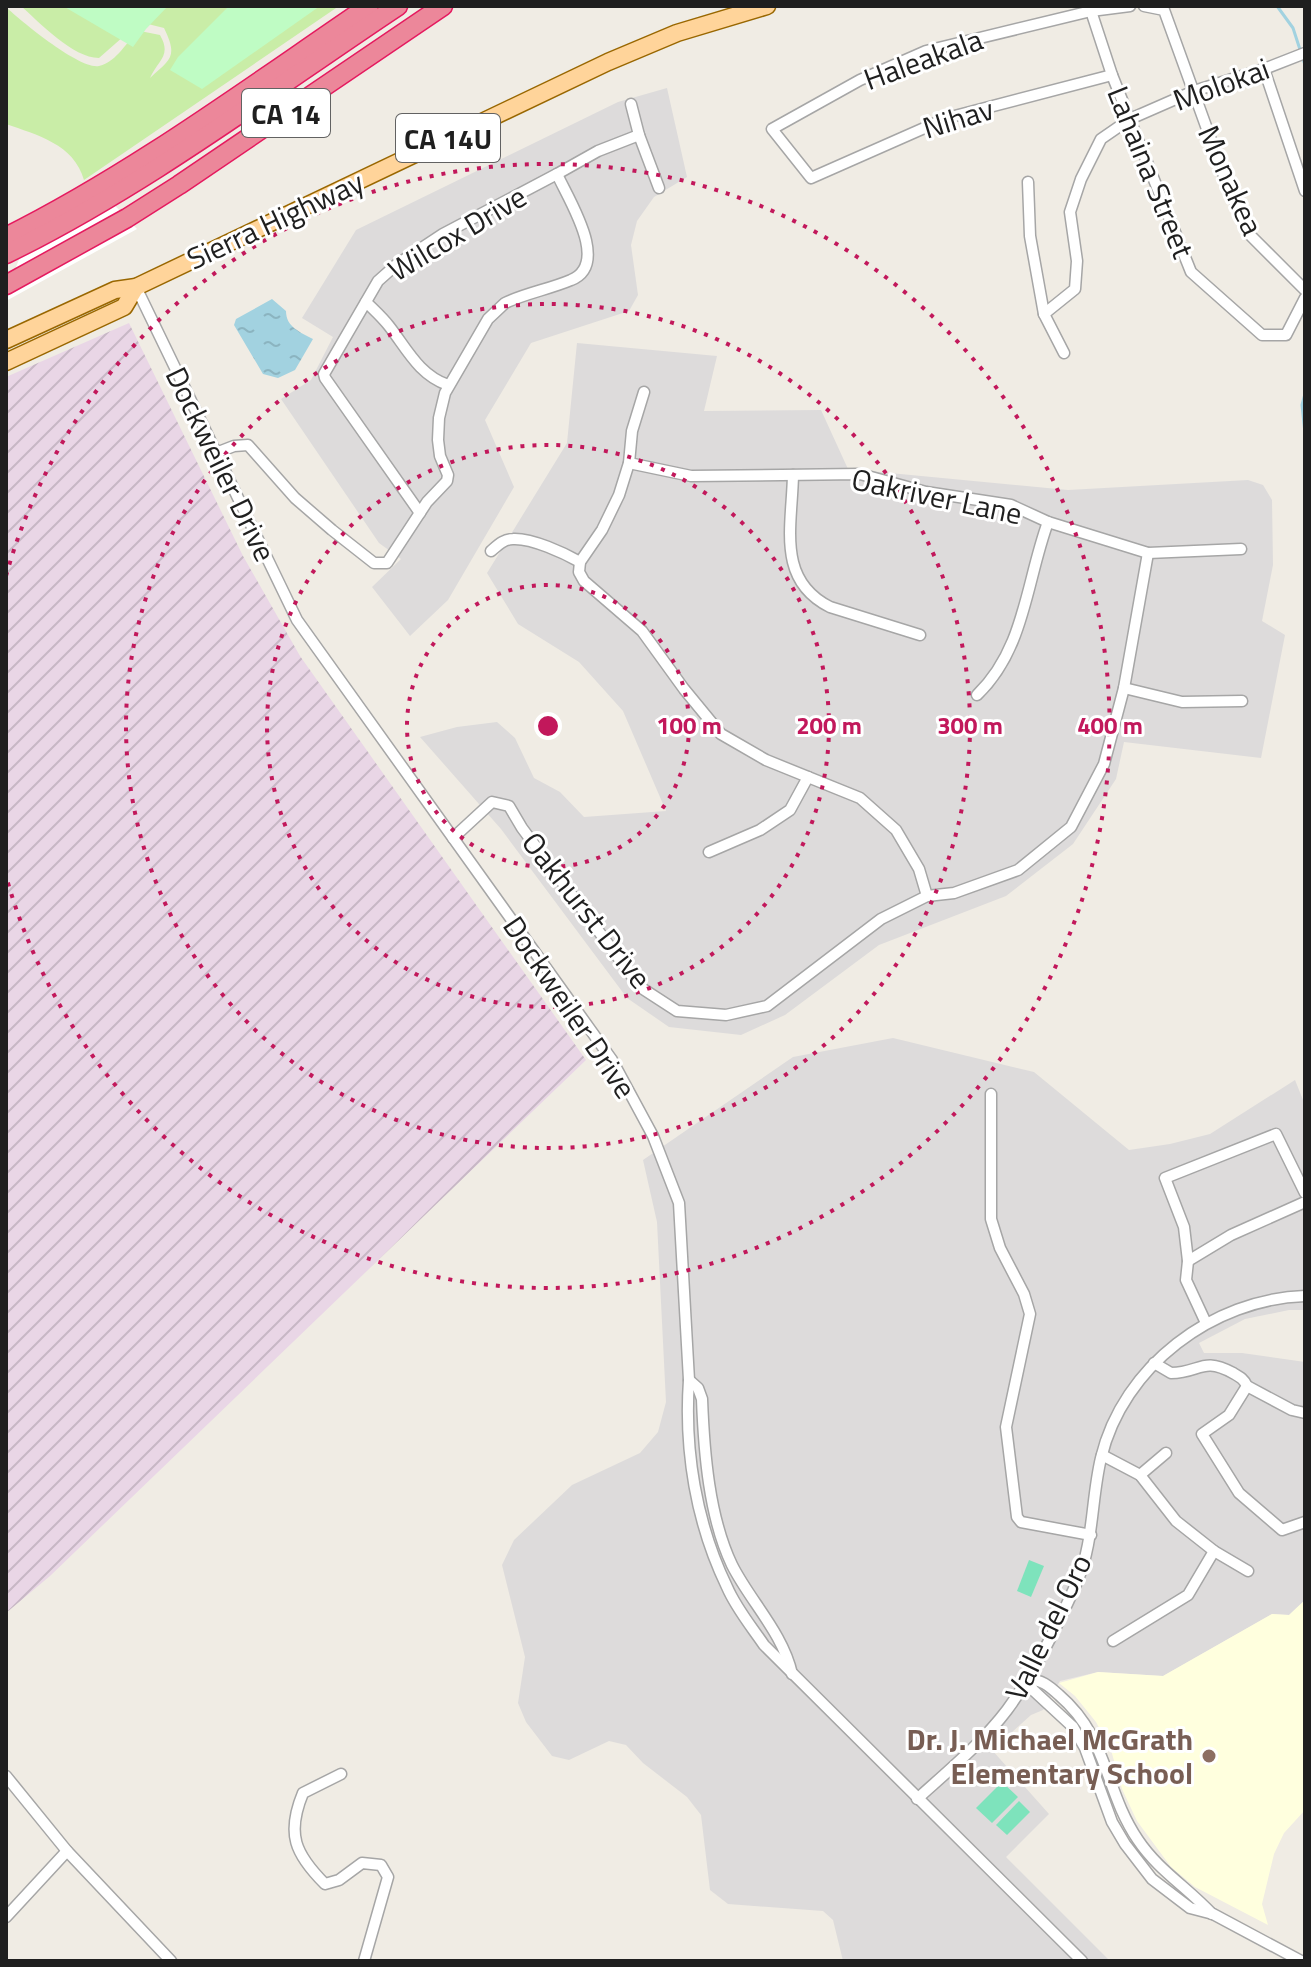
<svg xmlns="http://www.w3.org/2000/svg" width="1311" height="1967" viewBox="0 0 1311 1967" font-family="'Titillium Web',sans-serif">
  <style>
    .residential { fill: #dddbdb }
    .industrial { fill: url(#industrial-furrows) }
    .education { fill: #ffffde }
    .grass { fill: #c9eda7 }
    .park { fill: #bffcc4 }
    .pitch { fill: #7ee3bc }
    .water { fill: url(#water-ripples) }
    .pier { fill: #fff }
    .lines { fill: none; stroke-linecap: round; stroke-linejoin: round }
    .stream { stroke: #a2d2e0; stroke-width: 3 }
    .minor-casing { stroke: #a6a6a6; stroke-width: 13 }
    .primary-casing { stroke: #996700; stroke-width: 19 }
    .motorway-casing { stroke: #e51a5f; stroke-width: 21 }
    .minor { stroke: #fff; stroke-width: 10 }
    .primary { stroke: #ffd49a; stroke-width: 16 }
    .motorway { stroke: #ec879a; stroke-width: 18 }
    .ring { fill: none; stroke: #c2185b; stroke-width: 4; stroke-dasharray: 4 8 }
    .education-dot { fill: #8d6e63; stroke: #fff; stroke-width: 3 }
    .labels { text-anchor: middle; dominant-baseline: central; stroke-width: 6; stroke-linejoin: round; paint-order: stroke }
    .shield { fill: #fff; stroke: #626262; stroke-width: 2 }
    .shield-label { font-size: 28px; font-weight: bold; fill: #1f1f1f }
    .street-label { font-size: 30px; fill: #1f1f1f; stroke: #fff }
    .education-label { font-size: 30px; font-weight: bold; fill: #785e54; stroke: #fff; text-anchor: end }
    .centre { fill: #c2185b; stroke: #fff; stroke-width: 4 }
    .ring-label { font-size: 24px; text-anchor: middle; font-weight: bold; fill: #c2185b; stroke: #fff; stroke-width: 6; stroke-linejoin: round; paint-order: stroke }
  </style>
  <defs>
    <pattern id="industrial-furrows" width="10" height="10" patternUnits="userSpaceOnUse" patternTransform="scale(2)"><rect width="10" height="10" fill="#e9d6e6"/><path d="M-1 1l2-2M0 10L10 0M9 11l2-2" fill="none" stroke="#c7b7c5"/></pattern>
    <pattern id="water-ripples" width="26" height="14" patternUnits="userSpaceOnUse" patternTransform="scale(2)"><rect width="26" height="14" fill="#a2d2e0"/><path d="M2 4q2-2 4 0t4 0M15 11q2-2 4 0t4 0" fill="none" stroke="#8bb4c0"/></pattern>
  </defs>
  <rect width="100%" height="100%" fill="#f0ece4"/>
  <!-- residential -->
  <g class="residential">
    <polygon points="667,88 687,177 654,197 637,221 631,245 638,295 629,311 531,343 485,420 514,487 448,600 410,636 372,587 401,559 379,543 281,399 311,380 333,337 302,318 356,230 618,102"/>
    <polygon points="577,343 717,356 704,411 821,410 848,469 1068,490 1248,480 1263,485 1272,500 1273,565 1262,621 1285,635 1261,758 1124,742 1116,779 1073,844 1006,896 879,945 785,1015 741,1035 669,1027 627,998 501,829 420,737 457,727 497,722 515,738 534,778 560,792 584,817 666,811 623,711 579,662 518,624 487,573 567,443"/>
    <polygon points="893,1038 1034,1072 1129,1150 1170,1144 1210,1134 1295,1080 1305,1105 1305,1310 1289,1310 1245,1319 1199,1343 1204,1353 1242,1353 1305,1362 1305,1600 1289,1615 1272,1614 1163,1676 1098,1672 1060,1681 1043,1710 1031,1715 992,1750 1049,1814 1006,1857 1110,1961 843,1961 833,1920 823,1911 728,1904 710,1890 701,1815 687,1797 643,1763 626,1745 609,1741 569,1760 552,1756 526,1722 518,1703 525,1657 502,1565 514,1540 572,1485 640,1453 658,1432 666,1402 657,1222 643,1160 793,1057"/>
  </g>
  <!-- industrial -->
  <polygon class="industrial" points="129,323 243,556 300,656 586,1060 50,1576 6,1613 6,377"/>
  <!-- education -->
  <polygon class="education" points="1305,1600 1305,1810 1284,1833 1274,1854 1262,1904 1268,1925 1195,1887 1171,1867 1137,1821 1122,1789 1111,1750 1096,1722 1075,1696 1059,1683 1098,1672 1163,1676 1272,1614 1289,1615"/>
  <!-- grass -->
  <path class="grass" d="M21,6H339L84,180C74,144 37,135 6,124V7C21,21 80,70 99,66C119,61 125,41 140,31L160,35C172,56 158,60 150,78C171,59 178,57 164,28L140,22L99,58C73,58 39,22 21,6Z"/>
  <!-- park -->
  <g class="park">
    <polygon points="63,6 168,6 146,29 133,47"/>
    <polygon points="229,6 320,6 202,89 170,70 178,57"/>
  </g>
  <!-- pitch -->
  <g class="pitch">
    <polygon points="1029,1560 1044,1566 1031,1597 1017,1591"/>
    <polygon points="1002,1782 1018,1797 992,1823 976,1808"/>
    <polygon points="1019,1801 1030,1812 1007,1835 996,1825"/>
  </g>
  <!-- water -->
  <path class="water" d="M272,299L286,311C286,327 300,332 313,339L295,370L278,378L263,374L234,325L236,319Z"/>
  <!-- pier -->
  <polygon class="pier" points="91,180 137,229 6,301 6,293 25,244 33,213"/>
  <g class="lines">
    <!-- stream -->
    <g class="stream">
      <polyline points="1277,6 1293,28 1305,65"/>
      <polyline points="1305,394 1302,405 1305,433"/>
    </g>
    <!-- minor casing -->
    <g class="minor-casing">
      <g id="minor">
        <polyline points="1144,6 1164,10 1228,187 1251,236 1305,290"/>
        <polyline points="1091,11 1112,75 1191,272 1262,335 1286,335 1305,298"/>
        <polyline points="1264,69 1305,191"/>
        <polyline points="1112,75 947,118 811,178 772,129 860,80 926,51 1091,11 1130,6"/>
        <polyline points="631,104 639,135 659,188"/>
        <polyline points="1028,182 1030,236 1044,314 1064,353"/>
        <path d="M136,287L297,620L612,1060L653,1136L679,1203L689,1380C684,1450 696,1523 727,1587C736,1608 751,1626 764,1645L1082,1961"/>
        <path d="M366,302C374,310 382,317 389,326C407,349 419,375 448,385"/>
        <polyline points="1044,314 1075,289 1077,261 1070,212 1081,179 1101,139 1130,119 1194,91 1264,69 1305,53"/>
        <polyline points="644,392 632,431 629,463 619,495 602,530 580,562 579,572 584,581 642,631 684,689 721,734 766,760 860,798 896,830 919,869 927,896"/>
        <path d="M216,453L234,446L248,445L295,498L332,530L374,563H387L427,502L447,481L448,475L440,456L438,440L439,418L445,393L488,319L505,303C526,293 550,289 571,280C611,264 568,199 557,174"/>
        <polyline points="629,463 691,476 860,474 926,492 1011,505 1048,522 1148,553 1241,549"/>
        <path d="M793,475C792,526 776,580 830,607L920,635"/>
        <polyline points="420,513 325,378 324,374 378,281 396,265 443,234 557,174 598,151 639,135"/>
        <path d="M491,551C498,545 504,539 513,539C532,538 564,553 580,562"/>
        <polyline points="1124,688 1182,702 1242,701"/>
        <path d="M977,695C1025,649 1026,582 1048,522"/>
        <polyline points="453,838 492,802 509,806 522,828 640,987 677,1011 726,1015 767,1006 881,919 927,896 954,893 1018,870 1071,827 1104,764 1124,688 1148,553"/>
        <polyline points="709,852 760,830 790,810 808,777"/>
        <polyline points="991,1094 991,1219 1000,1248 1024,1294 1030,1314 1006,1427 1017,1517 1021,1522 1091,1535"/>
        <polyline points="1188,1261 1231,1235 1305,1202"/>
        <polyline points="1206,1323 1186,1280 1188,1261 1184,1227 1165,1178 1276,1134 1305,1193"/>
        <path d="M1154,1363L1171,1373C1200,1373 1202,1356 1233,1373C1240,1377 1244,1379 1247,1386L1292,1410L1305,1413"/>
        <path d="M689,1380L698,1388L702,1399C704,1452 709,1517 732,1565C750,1601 783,1633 792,1674"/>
        <polyline points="1247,1386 1229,1415 1202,1434 1239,1493 1282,1530 1305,1522"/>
        <polyline points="1102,1455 1140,1475 1176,1521 1214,1551 1248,1571"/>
        <polyline points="1140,1475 1166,1453"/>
        <polyline points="1113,1641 1188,1595 1214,1551"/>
        <polyline points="1027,1679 1033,1690 1073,1727 1085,1748 1112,1822 1125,1844 1152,1879 1190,1908 1213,1914 1301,1961"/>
        <path d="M1027,1679C1042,1680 1048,1685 1059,1695C1109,1738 1104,1790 1138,1840C1158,1870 1188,1888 1212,1914"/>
        <path d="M341,1774L303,1793C286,1834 295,1854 325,1884L339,1880L362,1863L381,1865L388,1877L364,1961"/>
        <polyline points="6,1776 67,1851 171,1961"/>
        <path d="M917,1799C948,1771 982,1743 1007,1710C1035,1672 1058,1625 1077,1582C1094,1542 1091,1500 1101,1458C1123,1366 1213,1299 1305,1296"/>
        <polyline points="6,1917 67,1851"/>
      </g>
    </g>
    <!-- primary casing -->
    <g class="primary-casing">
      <g id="primary">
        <polyline points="6,340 115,290 136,287 608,62 677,33 767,6"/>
        <polyline points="6,362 124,307 136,287"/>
      </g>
    </g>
    <!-- motorway casing -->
    <g class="motorway-casing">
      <g id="motorway">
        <path d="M6,237C134,173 251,86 369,6"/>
        <path d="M6,254C145,186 270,91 398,6"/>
        <polyline points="6,285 127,218 179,185 443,6"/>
      </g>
    </g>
    <!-- minor -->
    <use href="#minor" class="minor"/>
    <!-- primary -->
    <use href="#primary" class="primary"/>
    <!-- motorway -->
    <use href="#motorway" class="motorway"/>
  </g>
  <!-- distance rings -->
  <g class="ring">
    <circle cx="548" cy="726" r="141"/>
    <circle cx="548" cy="726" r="281"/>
    <circle cx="548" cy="726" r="422"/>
    <path d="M6 576A562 562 0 1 1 6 876"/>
  </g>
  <!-- markers -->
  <circle class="education-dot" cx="1209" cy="1756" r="8"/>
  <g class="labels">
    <!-- shield labels -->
    <g class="shield">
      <rect x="242" y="89" width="88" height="48" rx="6"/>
      <rect x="396" y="114" width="104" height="48" rx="6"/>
    </g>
    <g class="shield-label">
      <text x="286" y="113">CA 14</text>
      <text x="448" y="138">CA 14U</text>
    </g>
    <!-- street labels -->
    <g class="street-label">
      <text transform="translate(923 59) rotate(-20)">Haleakala</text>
      <text transform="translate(1221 84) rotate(-20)">Molokai</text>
      <text transform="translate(958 118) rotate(-17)">Nihav</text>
      <text transform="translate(1151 172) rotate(68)">Lahaina Street</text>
      <text transform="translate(1231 180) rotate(66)">Monakea</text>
      <text transform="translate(275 220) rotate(-25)">Sierra Highway</text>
      <text transform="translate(457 233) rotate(-31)">Wilcox Drive</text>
      <text transform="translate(221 464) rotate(64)">Dockweiler Drive</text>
      <text transform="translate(937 496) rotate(12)">Oakriver Lane</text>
      <text transform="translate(587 910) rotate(52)">Oakhurst Drive</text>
      <text transform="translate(570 1007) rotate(56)">Dockweiler Drive</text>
      <text transform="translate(1048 1627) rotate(-64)">Valle del Oro</text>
    </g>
    <!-- education labels -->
    <g class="education-label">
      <text x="1193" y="1739">Dr. J. Michael McGrath<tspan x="1193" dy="34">Elementary School</tspan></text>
    </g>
  </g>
  <circle cx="548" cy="726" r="12" class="centre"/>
  <g class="ring-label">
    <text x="689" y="734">100 m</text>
    <text x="829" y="734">200 m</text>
    <text x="970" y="734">300 m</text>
    <text x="1110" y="734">400 m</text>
  </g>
  <!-- border -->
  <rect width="1311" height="1967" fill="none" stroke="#1f1f1f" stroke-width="16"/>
</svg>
